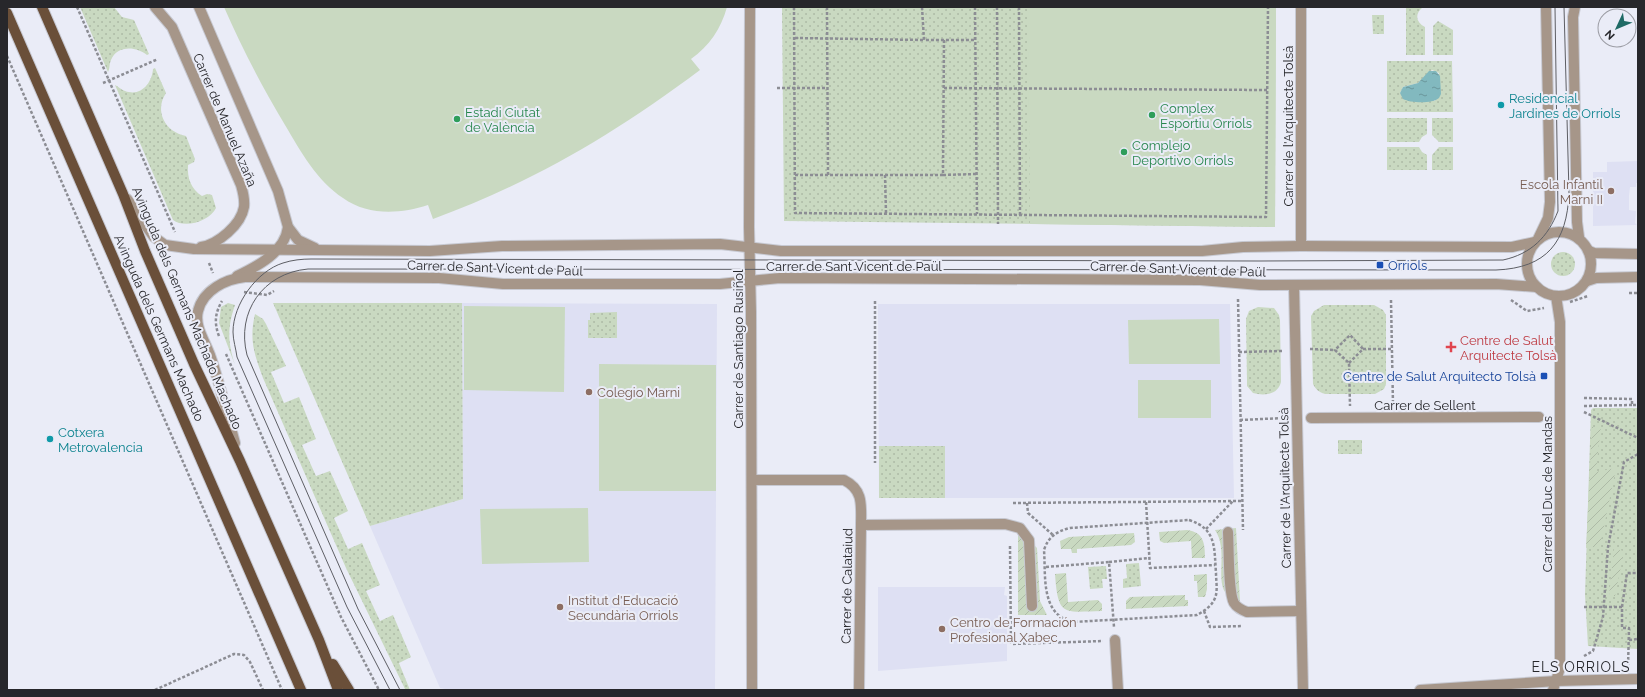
<svg xmlns="http://www.w3.org/2000/svg" width="1645" height="697" viewBox="0 0 1645 697" font-family="Raleway,sans-serif">
  <style>
    .built { fill: #dee0f3 }
    .grass { fill: url(#grass-dots); fill-rule: evenodd }
    .garden { fill: url(#garden-furrows) }
    .pitch { fill: #c9d9c1 }
    .water { fill: url(#water-ripples) }
    .lines { fill: none; stroke-linecap: round; stroke-linejoin: round }
    .minor-casing { stroke: #c7c9d2; stroke-width: 12 }
    .major-casing { stroke: #c7c9d2; stroke-width: 12 }
    .path { stroke: #8c8d94; stroke-width: 2.5; stroke-dasharray: 3 2; stroke-linecap: butt }
    .minor { stroke: #a69689; stroke-width: 10 }
    .major { stroke: #6a4f39; stroke-width: 10 }
    .tram { stroke: #5d5e64; stroke-width: 1 }
    .culture-dot { fill: #0f9aa8; stroke: #eaecf7; stroke-width: 1.5 }
    .leisure-dot { fill: #2e9e5b; stroke: #eaecf7; stroke-width: 1.5 }
    .education-dot { fill: #8d6e63; stroke: #eaecf7; stroke-width: 1.5 }
    .transit-dot { fill: #1a4fb4; stroke: #eaecf7; stroke-width: 1.5 }
    .health-dot { fill: #e0444e; stroke: #eaecf7; stroke-width: 1.5 }
    .labels { text-anchor: middle; dominant-baseline: central; stroke-width: 4; stroke-linejoin: round; paint-order: stroke }
    .culture-label { font-size: 13px; fill: #0d838f; stroke: #eaecf7; text-anchor: start }
    .leisure-label { font-size: 13px; fill: #27864d; stroke: #eaecf7; text-anchor: start }
    .street-label { font-size: 13px; fill: #27272b; stroke: #eaecf7 }
    .education-label { font-size: 13px; fill: #785e54; stroke: #eaecf7; text-anchor: start }
    .transit-label { font-size: 13px; fill: #164399; stroke: #eaecf7; text-anchor: start }
    .health-label { font-size: 13px; fill: #be3a42; stroke: #eaecf7; text-anchor: start }
    .neighbourhood-label { font-size: 14px; letter-spacing: 1px; fill: #27272b; stroke: #eaecf7 }
  </style>
  <defs>
    <pattern id="grass-dots" width="8" height="8" patternUnits="userSpaceOnUse"><rect width="8" height="8" fill="#c9d9c1"/><path d="M2 2h.1M6 6h.1" fill="none" stroke="#adbaa6" stroke-width="1.8" stroke-linecap="round"/></pattern>
    <pattern id="garden-furrows" width="10" height="10" patternUnits="userSpaceOnUse"><rect width="10" height="10" fill="#c9d9c1"/><path d="M-1 1l2-2M0 10L10 0M9 11l2-2" fill="none" stroke="#adbaa6"/></pattern>
    <pattern id="water-ripples" width="26" height="14" patternUnits="userSpaceOnUse"><rect width="26" height="14" fill="#82b9bf"/><path d="M2 4q2-2 4 0t4 0M15 11q2-2 4 0t4 0" fill="none" stroke="#6a969b"/></pattern>
  </defs>
  <rect width="100%" height="100%" fill="#eaecf7"/>
  <!-- built -->
  <g class="built">
    <polygon points="1638,161 1638,183 1636,183 1636,187 1630,187 1629,196 1629,210 1636,211 1635,223 1637,225 1593,226 1593,172 1607,172 1607,162"/>
    <polygon points="462,303 717,304 715,690 450,690 440,688 370,526 463,499"/>
    <polygon points="878,304 1230,304 1234,498 879,498"/>
    <polygon points="878,587 1005,587 1004,595 1007,596 1007,661 878,671"/>
  </g>
  <!-- grass -->
  <g class="grass">
    <path d="M80,7H114L122,17L134,20L149,54L147,55C136,46 117,45 111,60C109,64 110,69 108,72Z"/>
    <polygon points="782,7 1276,7 1275,227 784,221"/>
    <path d="M1406,7H1423C1415,13 1415,22 1425,27V55H1406Z"/>
    <polygon points="1372,15 1384,15 1384,34 1373,34"/>
    <polygon points="1438,21 1453,30 1453,55 1433,55 1433,26"/>
    <path d="M1387,61H1452L1453,112H1387ZM1432,70L1439,73L1435,101L1400,93L1403,87L1418,83Z"/>
    <path d="M155,68L166,93C154,111 165,132 186,136L195,159L194,162L188,165C187,178 191,189 202,196L207,194L212,195L216,208C210,221 185,229 173,220L115,85C118,86 121,90 125,91C141,97 152,83 153,69Z"/>
    <polygon points="1387,118 1427,118 1427,134 1422,137 1419,142 1387,142"/>
    <polygon points="1432,118 1453,118 1453,142 1439,142 1432,135"/>
    <polygon points="1387,147 1419,147 1422,152 1427,155 1427,170 1387,170"/>
    <polygon points="1439,147 1453,147 1453,170 1432,170 1432,155"/>
    <circle cx="1563" cy="264" r="12"/>
    <path d="M228,303L235,305C227,328 228,342 235,365L219,323L221,307Z"/>
    <polygon points="273,303 462,303 463,499 370,526"/>
    <path d="M1324,305H1374L1383,310L1386,315V384L1384,389L1375,394H1325C1319,392 1316,390 1313,384L1311,316L1314,311Z"/>
    <path d="M1258,307L1274,308L1279,315L1280,320L1281,382C1278,395 1264,396 1253,393L1247,386V381L1246,319L1249,311Z"/>
    <polygon points="617,312 617,338 588,338 588,320 590,320 590,313"/>
    <path d="M255,314L263,319L266,324L286,366L271,372L284,403L299,397L316,439L302,445L316,476L330,471L348,511L334,518L348,549L362,543L380,585L366,591L380,621L393,615L411,657L399,663L410,690L405,689L346,568L263,378C254,353 249,340 255,314Z"/>
    <polygon points="1593,408 1638,408 1638,649 1588,646 1585,595 1591,410"/>
    <rect x="1338" y="440" width="24" height="14"/>
    <rect x="879" y="446" width="66" height="52"/>
    <polygon points="1139,563 1141,586 1123,588 1123,579 1127,578 1126,564"/>
    <polygon points="1106,566 1107,579 1102,579 1103,588 1090,589 1088,567"/>
  </g>
  <!-- garden -->
  <g class="garden">
    <polygon points="1592,426 1602,430 1599,442 1596,472 1616,468 1600,546 1586,548"/>
    <path d="M1236,528L1240,602C1236,597 1228,598 1225,592C1216,578 1228,549 1215,530Z"/>
    <path d="M1187,530C1204,532 1205,544 1205,558H1192L1191,541L1164,543L1160,541L1159,532Z"/>
    <polygon points="1134,533 1135,542 1131,545 1077,549 1077,553 1072,553 1071,549 1061,549 1060,541 1069,537"/>
    <polygon points="1018,534 1025,543 1032,606 1037,606 1035,546 1037,548 1040,601 1047,615 1018,615"/>
    <polygon points="1614,549 1624,551 1615,596 1609,596"/>
    <path d="M1066,573L1068,602L1098,600L1102,604V611C1063,612 1058,617 1055,574Z"/>
    <polygon points="1207,574 1207,589 1205,597 1198,597 1197,581 1194,581 1194,575"/>
    <polygon points="1185,595 1185,600 1188,600 1188,606 1126,609 1126,601 1130,597"/>
  </g>
  <!-- pitch -->
  <g class="pitch">
    <path d="M224,7H727C721,29 709,46 691,59L700,70C613,135 535,181 433,219L428,205C400,214 368,216 343,198C317,181 301,152 285,125C262,87 242,48 224,7Z"/>
    <polygon points="1028,7 1276,7 1275,227 1030,224"/>
    <polygon points="464,306 565,307 564,392 464,390"/>
    <polygon points="1219,319 1220,364 1129,364 1128,320"/>
    <polygon points="599,364 716,365 716,491 599,491"/>
    <rect x="1138" y="380" width="73" height="38"/>
    <polygon points="588,508 589,562 482,564 480,509"/>
  </g>
  <!-- water -->
  <path class="water" d="M1429,71H1436L1440,76L1441,94L1439,98C1432,104 1411,103 1403,99L1400,93L1403,87L1418,83Z"/>
  <g class="lines">
    <!-- minor casing -->
    <g class="minor-casing">
      <g id="minor">
        <path d="M155,7L172,27L241,185C243,192 245,199 244,207C241,225 218,244 201,247"/>
        <polyline points="199,7 278,191 288,227 298,240 315,248"/>
        <polyline points="750,7 749,227 751,312 752,690"/>
        <polyline points="1575,7 1573,17 1577,222 1579,237"/>
        <polyline points="127,199 154,237 165,245 194,249 430,251 502,246 720,244 781,251 1202,251 1243,247 1301,246 1512,247 1535,242"/>
        <circle cx="1559" cy="264" r="32"/>
        <polyline points="1538,239 1548,218 1550,202 1546,7"/>
        <polyline points="1301,246 1301,7"/>
        <polyline points="1589,251 1594,253 1638,254"/>
        <path d="M237,276C258,266 285,252 288,227"/>
        <polyline points="1587,281 1596,278 1638,277"/>
        <polyline points="1294,285 1303,690"/>
        <polyline points="1311,418 1539,417"/>
        <path d="M235,443C227,414 220,384 210,355C205,341 194,326 198,311C203,290 226,279 245,277L439,278L503,284H720L780,278L1200,280L1260,285L1496,284L1537,287"/>
        <path d="M752,480H844C864,490 861,506 861,525L859,690"/>
        <polyline points="861,525 1005,524 1020,528 1029,540 1032,606"/>
        <path d="M1228,532C1229,548 1228,592 1234,603C1237,608 1242,610 1247,612L1301,611"/>
        <polyline points="1115,640 1118,690"/>
        <polyline points="1420,690 1556,681 1638,679"/>
        <polyline points="1553,690 1560,668 1560,322 1556,296"/>
      </g>
    </g>
    <!-- major casing -->
    <g class="major-casing">
      <g id="major">
        <polyline points="42,7 123,194 145,251 194,364 240,461 319,640 338,690"/>
        <polyline points="7,13 301,690"/>
        <polyline points="333,664 349,690"/>
      </g>
    </g>
    <!-- path -->
    <g class="path">
      <polyline points="77,7 175,232"/>
      <polyline points="794,7 795,213 1266,217 1268,7"/>
      <polyline points="827,7 828,175"/>
      <polyline points="922,7 924,40 975,40"/>
      <polyline points="975,7 977,214"/>
      <polyline points="997,7 998,224"/>
      <polyline points="1019,7 1020,215"/>
      <polyline points="795,38 924,40"/>
      <polyline points="7,56 282,690"/>
      <polyline points="103,83 158,59"/>
      <polyline points="777,88 827,88"/>
      <polyline points="944,88 1267,90"/>
      <polyline points="795,175 943,175 944,40"/>
      <polyline points="885,175 886,213"/>
      <polyline points="943,175 976,174"/>
      <polyline points="209,263 213,273"/>
      <polyline points="244,292 267,295 274,291"/>
      <polyline points="1629,293 1638,293"/>
      <polyline points="1238,299 1243,530"/>
      <polyline points="1391,300 1393,405"/>
      <polyline points="1511,300 1527,311 1544,308"/>
      <polyline points="875,301 875,463"/>
      <polyline points="1570,302 1588,296"/>
      <path d="M219,336C214,323 215,313 222,301"/>
      <polyline points="1310,349 1335,350"/>
      <polyline points="1363,349 1392,349"/>
      <polyline points="1239,352 1282,351"/>
      <polyline points="226,354 341,617 379,690"/>
      <polyline points="1349,363 1363,349 1350,335 1335,350 1349,363 1350,406"/>
      <polyline points="1584,398 1632,399 1632,405 1638,405"/>
      <polyline points="1584,406 1632,405"/>
      <polyline points="1584,412 1638,438"/>
      <polyline points="1240,420 1284,418"/>
      <polyline points="1146,502 1150,568 1215,565"/>
      <polyline points="1013,503 1242,501"/>
      <polyline points="1027,503 1028,513 1053,535"/>
      <path d="M1189,520C1217,529 1214,548 1216,573C1216,581 1218,591 1215,598C1212,606 1204,611 1197,615L1073,622C1040,615 1046,575 1044,550C1048,537 1057,531 1070,528Z"/>
      <polyline points="1206,529 1233,501"/>
      <polyline points="1010,546 1011,644 1103,641"/>
      <polyline points="1109,562 1149,558"/>
      <polyline points="1046,567 1109,562 1114,627"/>
      <polyline points="1584,607 1622,607 1622,628 1629,628 1628,667"/>
      <polyline points="1622,607 1627,573 1638,573"/>
      <polyline points="1204,611 1210,627 1242,626"/>
      <polyline points="1629,640 1638,639"/>
      <polyline points="1584,656 1593,651 1603,617 1608,547 1624,462 1638,454"/>
      <polyline points="155,690 234,654 244,655 250,662 263,690"/>
    </g>
    <!-- minor -->
    <use href="#minor" class="minor"/>
    <!-- major -->
    <use href="#major" class="major"/>
    <!-- tram -->
    <g class="tram">
      <path d="M390,690L347,607L237,357C236,349 233,340 233,332C233,304 257,271 283,263C292,260 302,259 311,259L1260,261L1503,260C1531,254 1548,237 1558,211L1555,7"/>
      <path d="M400,690L358,609L247,355C236,312 263,273 308,269L1496,270C1547,268 1567,242 1569,193L1564,7"/>
    </g>
  </g>
  <!-- markers -->
  <g class="culture-dot">
    <circle cx="1501" cy="105" r="4"/>
    <circle cx="50" cy="439" r="4"/>
  </g>
  <g class="leisure-dot">
    <circle cx="1152" cy="115" r="4"/>
    <circle cx="457" cy="119" r="4"/>
    <circle cx="1124" cy="152" r="4"/>
  </g>
  <g class="education-dot">
    <circle cx="1611" cy="191" r="4"/>
    <circle cx="589" cy="392" r="4"/>
    <circle cx="560" cy="607" r="4"/>
    <circle cx="942" cy="629" r="4"/>
  </g>
  <g class="transit-dot">
    <rect x="1376" y="261" width="8" height="8" rx="2"/>
    <rect x="1540" y="372" width="8" height="8" rx="2"/>
  </g>
  <path class="health-dot" d="M1449 341h4v4h4v4h-4v4h-4v-4h-4v-4h4z"/>
  <g class="labels">
    <!-- culture labels -->
    <g class="culture-label">
      <text x="1509" y="98">Residencial<tspan x="1509" dy="15">Jardines de Orriols</tspan></text>
      <text x="58" y="432">Cotxera<tspan x="58" dy="15">Metrovalencia</tspan></text>
    </g>
    <!-- leisure labels -->
    <g class="leisure-label">
      <text x="1160" y="108">Complex<tspan x="1160" dy="15">Esportiu Orriols</tspan></text>
      <text x="465" y="112">Estadi Ciutat<tspan x="465" dy="15">de València</tspan></text>
      <text x="1132" y="145">Complejo<tspan x="1132" dy="15">Deportivo Orriols</tspan></text>
    </g>
    <!-- street labels -->
    <g class="street-label">
      <text transform="translate(225 120) rotate(67)">Carrer de Manuel Azaña</text>
      <text transform="translate(1288 126) rotate(-90)">Carrer de l'Arquitecte Tolsà</text>
      <text x="854" y="266">Carrer de Sant Vicent de Paül</text>
      <text transform="translate(495 268) rotate(2)">Carrer de Sant Vicent de Paül</text>
      <text transform="translate(1178 269) rotate(2)">Carrer de Sant Vicent de Paül</text>
      <text transform="translate(187 308) rotate(67)">Avinguda dels Germans Machado Machado</text>
      <text transform="translate(159 328) rotate(66)">Avinguda dels Germans Machado</text>
      <text transform="translate(738 349) rotate(-90)">Carrer de Santiago Rusiñol</text>
      <text x="1425" y="405">Carrer de Sellent</text>
      <text transform="translate(1285 488) rotate(-91)">Carrer de l'Arquitecte Tolsà</text>
      <text transform="translate(1547 494) rotate(-90)">Carrer del Duc de Mandas</text>
      <text transform="translate(847 586) rotate(-89)">Carrer de Calataiud</text>
    </g>
    <!-- education labels -->
    <g class="education-label">
      <text x="1603" y="184" text-anchor="end">Escola Infantil<tspan x="1603" dy="15">Marni II</tspan></text>
      <text x="597" y="392">Colegio Marni</text>
      <text x="568" y="600">Institut d'Educació<tspan x="568" dy="15">Secundària Orriols</tspan></text>
      <text x="950" y="622">Centro de Formación<tspan x="950" dy="15">Profesional Xabec</tspan></text>
    </g>
    <!-- transit labels -->
    <g class="transit-label">
      <text x="1388" y="265">Orriols</text>
      <text x="1536" y="376" text-anchor="end">Centre de Salut Arquitecto Tolsà</text>
    </g>
    <!-- health labels -->
    <g class="health-label">
      <text x="1460" y="340">Centre de Salut<tspan x="1460" dy="15">Arquitecte Tolsà</tspan></text>
    </g>
    <!-- neighbourhood labels -->
    <g class="neighbourhood-label">
      <text x="1581" y="667">ELS ORRIOLS</text>
    </g>
  </g>
  <!-- border -->
  <rect width="1645" height="697" fill="none" stroke="#27272b" stroke-width="16"/>
  <!-- north arrow -->
  <g transform="translate(1617 28) rotate(226)"><circle r="19" fill="#eaecf7" stroke="#9c9da5"/>
  <path d="M0-3L7 15L0 10L-7 15Z" fill="#1f6a65"/>
  <text y="-6" font-size="11" font-weight="bold" text-anchor="middle" fill="#27272b">N</text>
  </g>
</svg>
